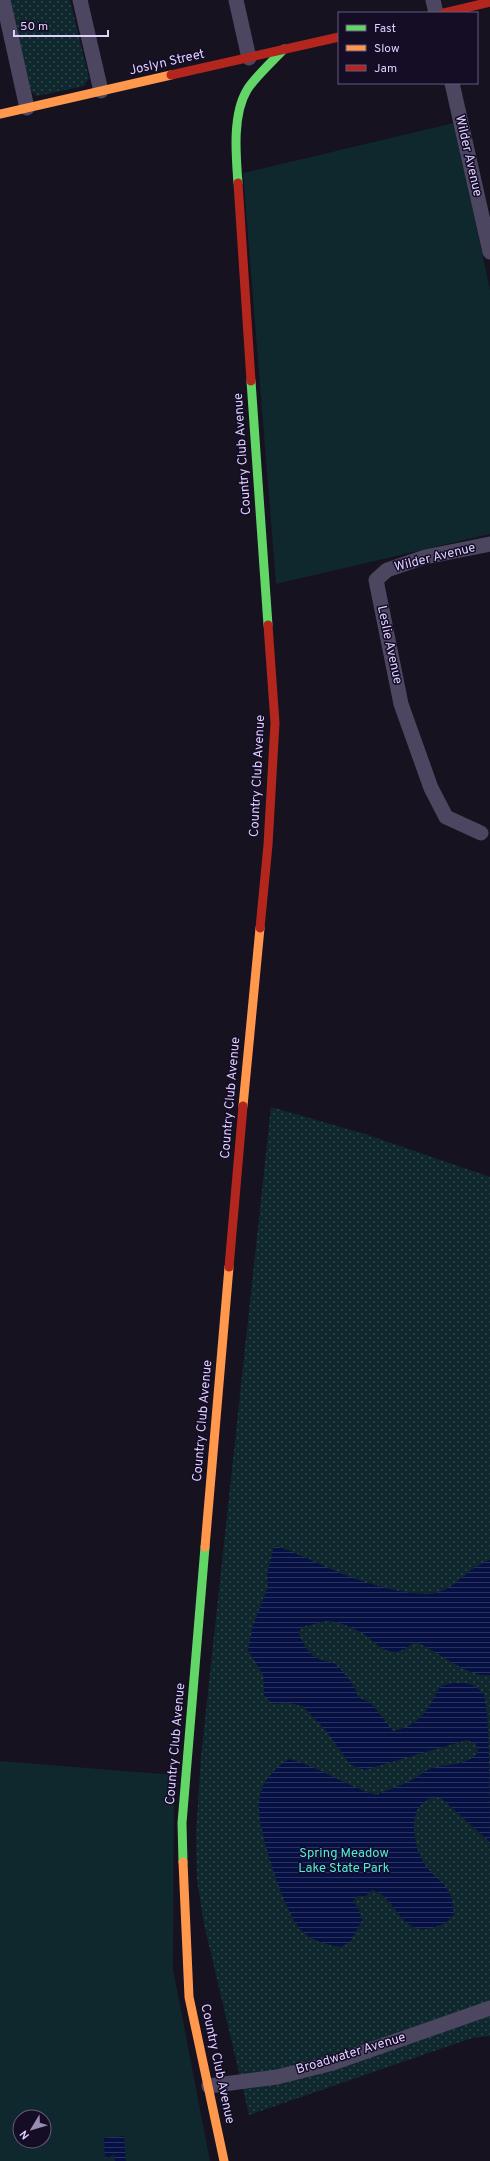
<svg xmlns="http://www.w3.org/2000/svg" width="490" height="2161" viewBox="0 0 490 2161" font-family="Overpass,sans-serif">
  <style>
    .green { fill: #0f282e; fill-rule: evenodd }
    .park { fill: url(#park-dots) }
    .water { fill: url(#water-rules) }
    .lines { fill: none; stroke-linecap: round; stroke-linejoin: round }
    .street { stroke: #4d4661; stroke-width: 15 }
    .fast { stroke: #63d668; stroke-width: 9 }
    .slow { stroke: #ff974d; stroke-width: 9 }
    .jam { stroke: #b3261e; stroke-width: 9 }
    .labels { text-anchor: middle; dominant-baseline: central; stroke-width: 3; stroke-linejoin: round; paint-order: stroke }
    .street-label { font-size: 13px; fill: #dfd1ff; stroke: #150c26 }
    .park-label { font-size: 13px; fill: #50ece1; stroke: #150c26 }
  </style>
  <defs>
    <pattern id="park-dots" width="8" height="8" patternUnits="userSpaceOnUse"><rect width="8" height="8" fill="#0f282e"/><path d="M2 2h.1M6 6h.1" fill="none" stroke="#32464d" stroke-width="1.8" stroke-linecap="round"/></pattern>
    <pattern id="water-rules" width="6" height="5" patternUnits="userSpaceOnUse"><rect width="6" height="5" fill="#061043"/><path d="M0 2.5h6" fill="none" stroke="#2a325f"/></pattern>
  </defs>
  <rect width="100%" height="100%" fill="#171220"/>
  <!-- green -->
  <g class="green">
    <polygon points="454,123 490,290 490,534 276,584 243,173"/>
    <path d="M0,1761L174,1775L173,1969L210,2161H0ZM20,2117H44V2141H20Z"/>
  </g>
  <!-- park -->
  <g class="park">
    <polygon points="10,0 70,0 89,78 84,86 37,96 31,91"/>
    <polygon points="271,1107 365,1134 490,1177 490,2036 472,2038 249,2115 204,1924 197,1880 196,1835 201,1757"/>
  </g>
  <!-- water -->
  <g class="water">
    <path d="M274,1546C292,1550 307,1559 324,1566C350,1578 415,1602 442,1591C460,1583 471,1566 490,1560V1675C468,1678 438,1651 416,1642C411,1644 406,1649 400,1651C386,1655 377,1644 368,1637C359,1630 339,1621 327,1621C321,1621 312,1626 304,1626L298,1632C303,1643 309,1656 321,1660C326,1661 333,1662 336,1665C345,1672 356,1688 359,1698L370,1702L393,1731C422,1725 427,1710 440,1687C455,1680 474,1680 484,1695C490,1713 490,1815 490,1842L441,1798C405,1795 411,1844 425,1865C431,1874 442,1880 448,1890C452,1897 453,1906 454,1914C447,1922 442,1926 431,1928C398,1935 397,1896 372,1890L366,1896H358L353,1901L359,1910L362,1920L351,1941L341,1947C326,1945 310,1940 300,1929C284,1911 256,1826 259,1802C261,1782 272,1770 289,1759C320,1767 346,1786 376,1795C387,1790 398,1787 408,1782C416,1779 422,1772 429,1769C447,1763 464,1767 478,1753L476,1744L467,1740L364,1770L350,1764L326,1731L303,1706L288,1703L272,1704L264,1695L263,1675L248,1650L253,1625L268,1587L267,1574Z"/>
    <polygon points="124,2136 126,2161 115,2161 114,2155 105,2158 104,2138"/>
  </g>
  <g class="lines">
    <!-- street -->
    <g class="street">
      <polyline points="3,0 27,108"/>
      <polyline points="80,0 101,91"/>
      <polyline points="236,0 249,58"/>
      <polyline points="433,0 436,13"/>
      <polyline points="452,83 490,252"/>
      <polyline points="481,833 446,817 431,788 401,704 376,580 387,570 425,557 490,544"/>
      <polyline points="209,2086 277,2077 333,2063 490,2008"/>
    </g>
    <!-- fast -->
    <g class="fast">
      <path d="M238,183C236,156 232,115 247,90C254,78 274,60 284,49"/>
      <polyline points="251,381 268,625"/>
      <polyline points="183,1862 182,1823 205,1547"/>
    </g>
    <!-- slow -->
    <g class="slow">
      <polyline points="0,114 171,75"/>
      <polyline points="243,1106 260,928"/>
      <polyline points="205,1547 229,1267"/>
      <polyline points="183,1862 189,1997 224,2161"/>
    </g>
    <!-- jam -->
    <g class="jam">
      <polyline points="444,13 490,2"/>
      <polyline points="171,75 339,37"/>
      <polyline points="238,183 251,381"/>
      <polyline points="260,928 268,845 275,723 268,625"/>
      <polyline points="229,1267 243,1106"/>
    </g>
  </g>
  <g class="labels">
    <!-- street labels -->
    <g class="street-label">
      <text transform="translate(167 63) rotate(-13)">Joslyn Street</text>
      <text transform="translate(468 156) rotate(77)">Wilder Avenue</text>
      <text transform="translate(243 454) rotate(-94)">Country Club Avenue</text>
      <text transform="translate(435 558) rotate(-14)">Wilder Avenue</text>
      <text transform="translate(389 645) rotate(78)">Leslie Avenue</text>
      <text transform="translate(258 776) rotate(-87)">Country Club Avenue</text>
      <text transform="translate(231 1098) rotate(-85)">Country Club Avenue</text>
      <text transform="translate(203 1421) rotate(-85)">Country Club Avenue</text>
      <text transform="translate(176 1744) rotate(-85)">Country Club Avenue</text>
      <text transform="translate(351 2054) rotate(-17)">Broadwater Avenue</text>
      <text transform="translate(217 2064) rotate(78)">Country Club Avenue</text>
    </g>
    <!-- park labels -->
    <g class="park-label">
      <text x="344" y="1854">Spring Meadow<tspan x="344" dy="15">Lake State Park</tspan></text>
    </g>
  </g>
  <!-- legend -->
  <rect x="338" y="12" width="140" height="72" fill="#150c26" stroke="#665b7d"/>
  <rect x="346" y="25" width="20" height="6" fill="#63d668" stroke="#665b7d"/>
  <text x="374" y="32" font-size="12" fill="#dfd1ff">Fast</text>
  <rect x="346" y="45" width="20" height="6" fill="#ff974d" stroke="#665b7d"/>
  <text x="374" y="52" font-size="12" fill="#dfd1ff">Slow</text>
  <rect x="346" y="65" width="20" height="6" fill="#b3261e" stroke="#665b7d"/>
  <text x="374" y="72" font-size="12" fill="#dfd1ff">Jam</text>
  <!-- north arrow -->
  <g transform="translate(32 2129) rotate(232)"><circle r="19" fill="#150c26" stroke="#665b7d"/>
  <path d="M0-3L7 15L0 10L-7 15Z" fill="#998eb1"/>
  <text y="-6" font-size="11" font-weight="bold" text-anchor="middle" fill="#dfd1ff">N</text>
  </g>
  <!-- scale -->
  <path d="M14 30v6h94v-6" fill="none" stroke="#dfd1ff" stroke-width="2"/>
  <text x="20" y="30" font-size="12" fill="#dfd1ff" stroke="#150c26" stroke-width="3" paint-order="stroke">50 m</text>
</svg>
